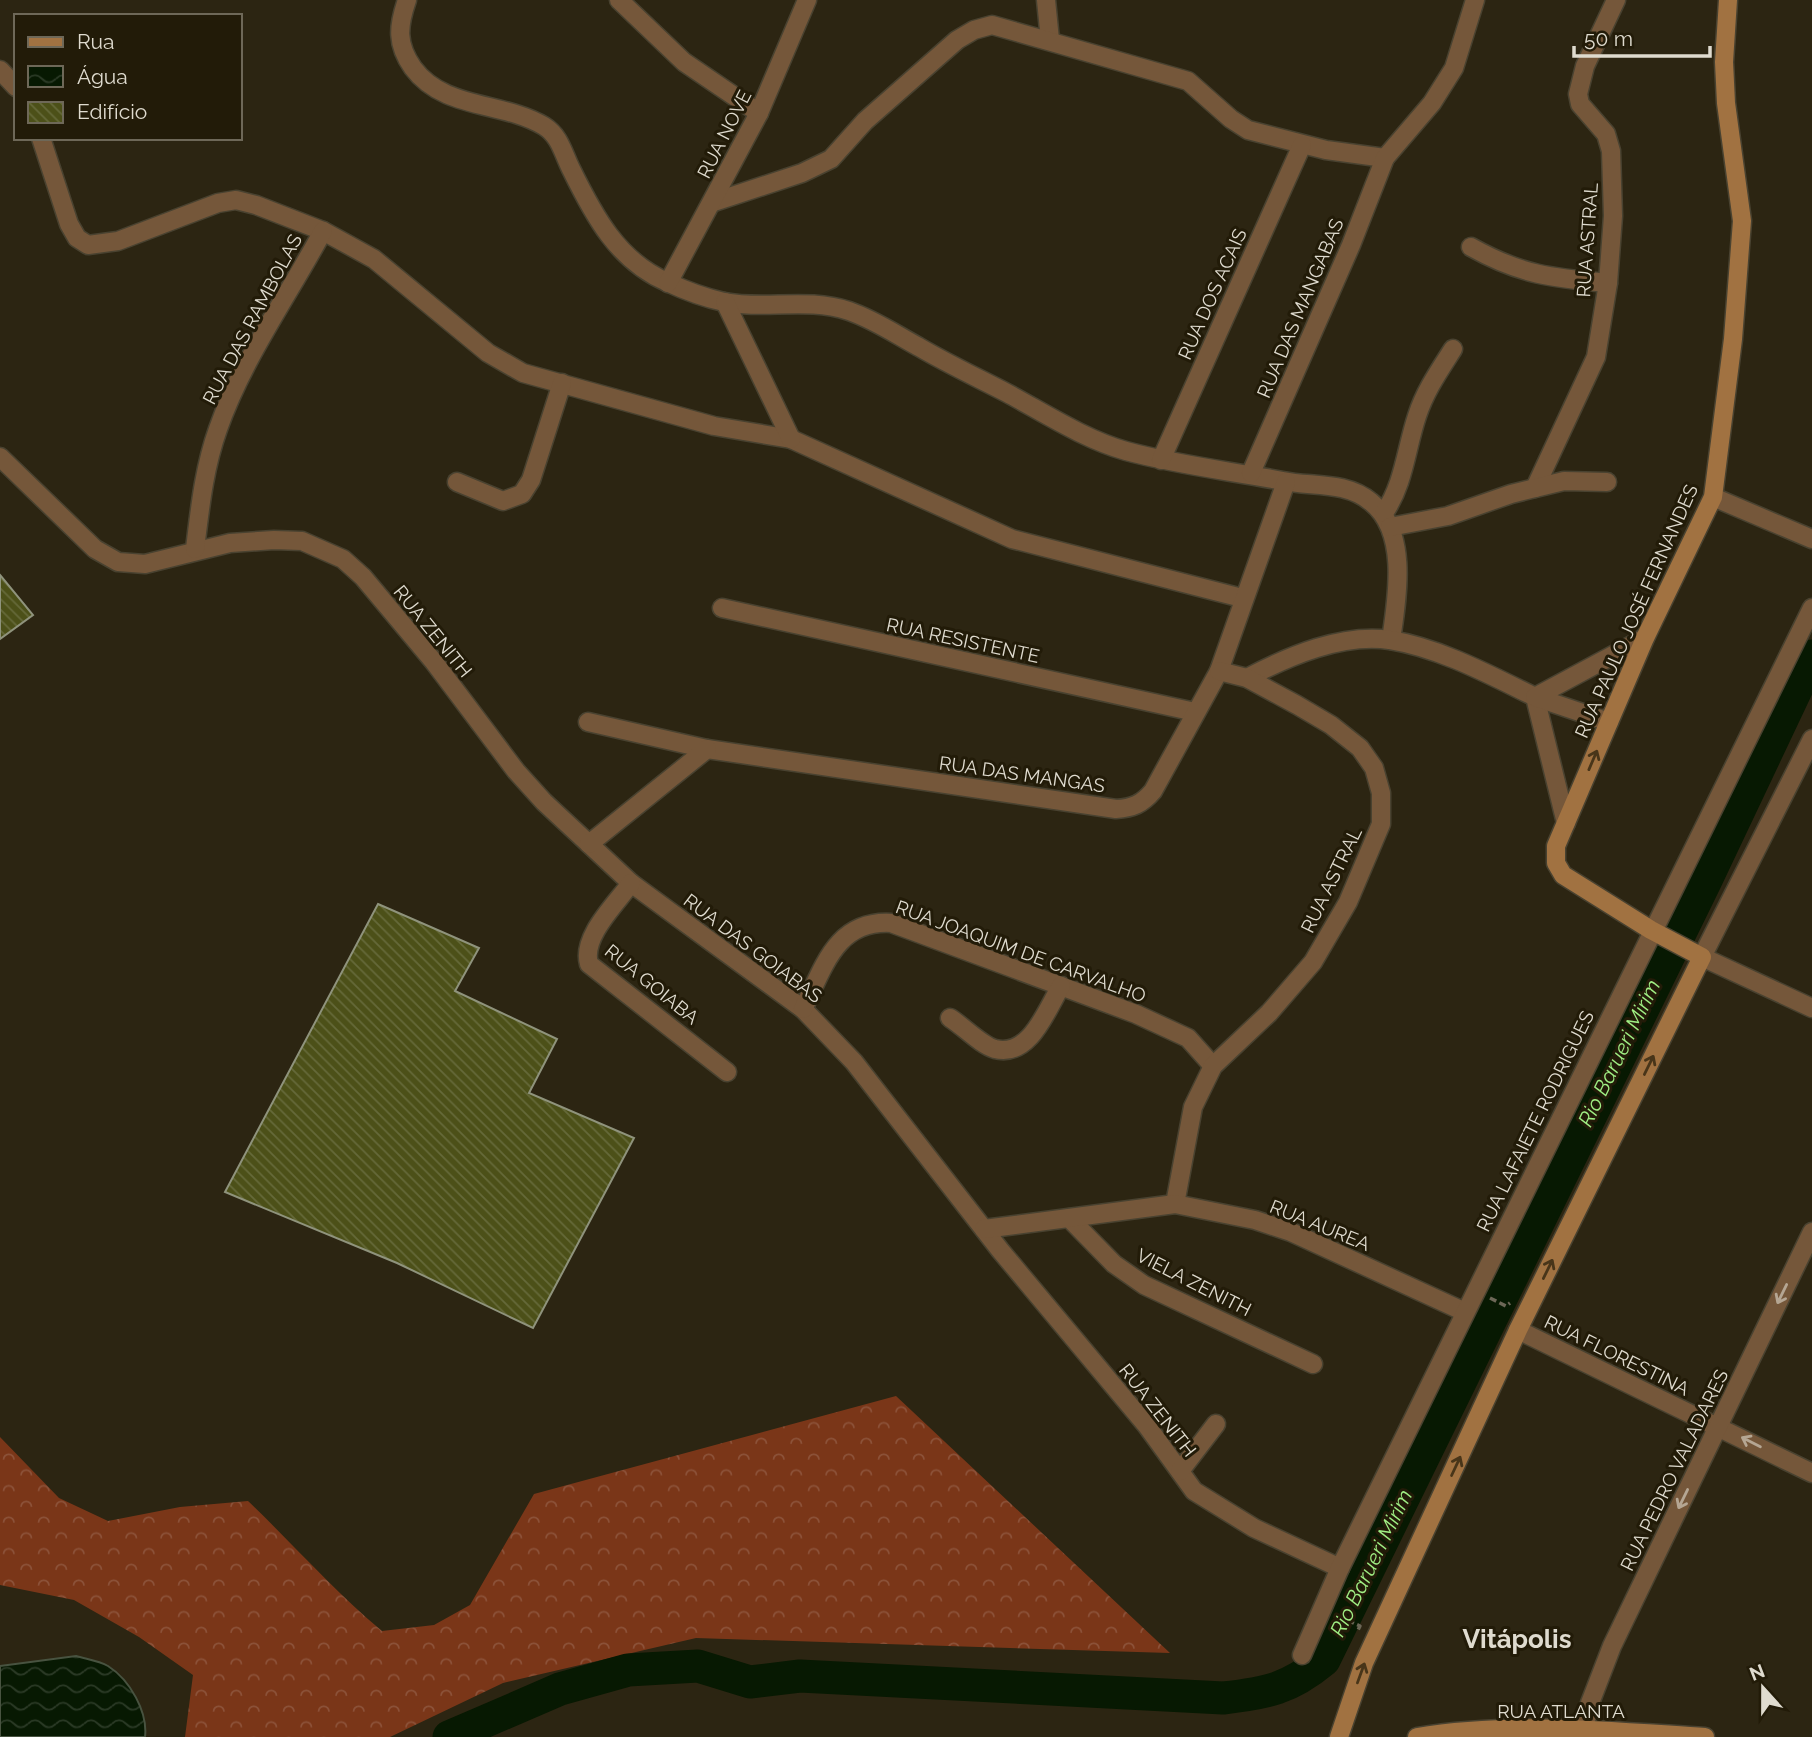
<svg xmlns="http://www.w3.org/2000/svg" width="1812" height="1737" viewBox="0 0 1812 1737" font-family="Raleway,sans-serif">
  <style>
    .forest { fill: url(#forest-crowns) }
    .water { fill: url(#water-waves); stroke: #485340; stroke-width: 2 }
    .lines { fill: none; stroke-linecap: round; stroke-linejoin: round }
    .river { stroke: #071902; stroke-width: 33 }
    .building { fill: url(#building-back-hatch); stroke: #8f937c; stroke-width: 2 }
    .street-casing { stroke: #494230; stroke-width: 21 }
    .secondary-casing { stroke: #494230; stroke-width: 21 }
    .path { stroke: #6d6757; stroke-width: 3.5; stroke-dasharray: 7 3.5; stroke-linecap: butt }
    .street { stroke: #75573a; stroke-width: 18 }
    .secondary { stroke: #a17241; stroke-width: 18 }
    .oneway { stroke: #483519 }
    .oneway2 { stroke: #b5a693 }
    .labels { text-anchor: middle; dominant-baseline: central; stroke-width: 6; stroke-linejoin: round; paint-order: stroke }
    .street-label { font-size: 19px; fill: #dfdbcf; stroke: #221b08 }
    .water-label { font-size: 21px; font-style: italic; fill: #a0ef84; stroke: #221b08 }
    .district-label { font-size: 26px; font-weight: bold; fill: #dfdbcf; stroke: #221b08 }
  </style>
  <defs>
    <pattern id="forest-crowns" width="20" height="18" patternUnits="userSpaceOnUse" patternTransform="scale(1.75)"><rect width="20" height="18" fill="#7a3618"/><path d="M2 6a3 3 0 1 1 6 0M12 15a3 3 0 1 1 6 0" fill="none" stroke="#8c5239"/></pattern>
    <pattern id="water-waves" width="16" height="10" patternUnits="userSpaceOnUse" patternTransform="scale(1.75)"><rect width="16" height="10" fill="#071902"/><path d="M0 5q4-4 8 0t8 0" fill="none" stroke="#2b3a26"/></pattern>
    <pattern id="building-back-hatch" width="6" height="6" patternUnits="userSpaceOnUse" patternTransform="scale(1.75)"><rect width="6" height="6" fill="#4c5018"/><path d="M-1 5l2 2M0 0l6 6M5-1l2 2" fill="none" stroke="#656939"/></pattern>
  </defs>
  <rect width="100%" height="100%" fill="#2c2512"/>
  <!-- forest -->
  <path class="forest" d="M896,1396L1170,1653L696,1638L503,1683L390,1737H185L193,1675L139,1637L74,1600L0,1585V1437L59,1498L108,1521L180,1507L248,1501C293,1544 334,1591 382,1631L434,1625L470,1605L534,1494Z"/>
  <!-- water -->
  <path class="water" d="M76,1656C86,1659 99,1661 108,1666C130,1680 148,1712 145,1737H0V1666Z"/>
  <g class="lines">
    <!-- river -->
    <path class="river" d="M449,1737L560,1689L628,1670L698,1666L750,1682L800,1676L1223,1698C1267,1693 1289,1689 1324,1660L1706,880L1812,656"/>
  </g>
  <!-- building -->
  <g class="building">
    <polygon points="0,575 33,615 0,639"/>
    <polygon points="378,904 479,948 455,991 557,1039 529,1093 634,1138 533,1328 397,1263 225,1192"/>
  </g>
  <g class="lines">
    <!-- street casing -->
    <g class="street-casing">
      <g id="street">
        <path d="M407,0C398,26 396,44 413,68C444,110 502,101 544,126C560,136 563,153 571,169C594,216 618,261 667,282C684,290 706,298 724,302C765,310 807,297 849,311C875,320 895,334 919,347C948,364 978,378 1007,393C1046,414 1084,439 1126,451C1177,465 1231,471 1283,481C1312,487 1346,481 1371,502C1409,532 1397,599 1391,640"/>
        <polyline points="619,0 684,62 759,113"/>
        <polyline points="1046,0 1050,40"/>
        <polyline points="0,70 16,87"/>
        <polyline points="41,138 69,224 77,238 88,245 118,241 218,203 236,200 256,205 323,231 374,259 488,353 523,373 714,426 791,439 1012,539 1242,598"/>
        <polyline points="714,202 802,173 831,159 865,121 957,40 974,30 992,25 1188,81 1231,119 1248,130 1326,150 1385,158"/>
        <path d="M1471,247C1521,275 1552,278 1608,283"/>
        <polyline points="668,283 759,113 807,0"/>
        <polyline points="725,302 791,439"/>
        <polyline points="0,457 95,549 118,562 145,564 230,543 274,540 302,541 343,559 363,577 434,662 516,771 544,802 631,883 803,1009 854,1062 1000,1250 1147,1426 1194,1491 1254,1528 1340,1568"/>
        <polyline points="1161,460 1302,145"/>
        <polyline points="1251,473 1351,245 1385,158 1432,103 1454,68 1475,0"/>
        <polyline points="457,482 503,501 522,494 531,480 562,383"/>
        <polyline points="1535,488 1596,357 1608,283 1613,216 1611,151 1606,134 1580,104 1578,94 1585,66 1616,0"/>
        <polyline points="1713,497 1812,539"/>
        <path d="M1384,513C1404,484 1406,449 1417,416C1425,391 1439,371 1453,349"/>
        <polyline points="1390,527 1448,516 1511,494 1564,481 1607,482"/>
        <path d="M195,549C200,508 204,468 218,429C242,360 288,296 323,231"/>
        <polyline points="722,608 1195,712"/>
        <path d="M1247,678C1289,656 1342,633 1390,640C1440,648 1490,675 1535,697L1566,823"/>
        <path d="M588,722L707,749L1116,809C1133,808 1142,804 1153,791L1219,671L1286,482"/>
        <polyline points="1609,722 1535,697 1645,638"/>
        <polyline points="1812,739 1702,957 1812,1008"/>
        <polyline points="589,844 707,749"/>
        <path d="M631,883C616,904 581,937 589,964L727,1072"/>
        <path d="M803,1009C824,967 836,920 891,923L1136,1014L1188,1038L1213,1066"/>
        <path d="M950,1018C963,1026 981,1045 995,1049C1030,1058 1047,1009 1061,986"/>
        <polyline points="1175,1204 1193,1107 1213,1066 1269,1013 1313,962 1348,902 1381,824 1381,793 1374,768 1360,748 1331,725 1297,705 1247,678 1219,671"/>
        <polyline points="1069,1218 1114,1264 1144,1285 1313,1364"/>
        <polyline points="984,1229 1175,1204 1255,1220 1291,1232 1465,1312"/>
        <polyline points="1518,1330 1812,1473"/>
        <polyline points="1180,1471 1216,1424"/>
        <polyline points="1302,1655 1340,1568 1812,608"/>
        <polyline points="1584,1729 1590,1703 1612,1646 1812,1232"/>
      </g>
    </g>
    <!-- secondary casing -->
    <g class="secondary-casing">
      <g id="secondary">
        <polyline points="1339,1737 1364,1663 1518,1330 1702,957 1651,930 1563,875 1556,863 1556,846 1645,638 1713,497 1733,339 1742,221 1726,103 1724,62 1728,0"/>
        <path d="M1417,1737C1511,1721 1610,1731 1705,1737"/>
      </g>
    </g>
    <!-- path -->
    <g class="path">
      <polyline points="1490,1298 1506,1306 1510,1303"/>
      <polyline points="1338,1616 1360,1626 1358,1630"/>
    </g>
    <!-- street -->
    <use href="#street" class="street"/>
    <!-- secondary -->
    <use href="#secondary" class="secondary"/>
  </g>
  <!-- one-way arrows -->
  <defs><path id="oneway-shaft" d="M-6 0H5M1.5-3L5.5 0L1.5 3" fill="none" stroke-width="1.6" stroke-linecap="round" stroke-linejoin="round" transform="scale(1.75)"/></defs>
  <g class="oneway">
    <use href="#oneway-shaft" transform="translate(1593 760) rotate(-67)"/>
    <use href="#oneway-shaft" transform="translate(1649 1065) rotate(-64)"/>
    <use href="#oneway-shaft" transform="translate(1548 1269) rotate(-64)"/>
    <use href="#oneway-shaft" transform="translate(1456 1466) rotate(-65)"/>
    <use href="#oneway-shaft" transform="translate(1361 1673) rotate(-70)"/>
  </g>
  <g class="oneway2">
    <use href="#oneway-shaft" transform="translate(1782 1294) rotate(116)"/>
    <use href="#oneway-shaft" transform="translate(1751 1442) rotate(-153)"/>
    <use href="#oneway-shaft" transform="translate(1683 1499) rotate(116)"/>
  </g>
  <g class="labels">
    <!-- street labels -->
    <g class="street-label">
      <text transform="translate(724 134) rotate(-63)">RUA NOVE</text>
      <text transform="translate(1587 240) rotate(-86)">RUA ASTRAL</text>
      <text transform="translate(1212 294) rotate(-66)">RUA DOS ACAIS</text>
      <text transform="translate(1300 308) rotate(-67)">RUA DAS MANGABAS</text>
      <text transform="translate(252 319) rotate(-62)">RUA DAS RAMBOLAS</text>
      <text transform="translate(1636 611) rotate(-66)">RUA PAULO JOSÉ FERNANDES</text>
      <text transform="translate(433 631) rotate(51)">RUA ZENITH</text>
      <text transform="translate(963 640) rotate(12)">RUA RESISTENTE</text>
      <text transform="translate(1022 774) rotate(8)">RUA DAS MANGAS</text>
      <text transform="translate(1331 880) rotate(-64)">RUA ASTRAL</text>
      <text transform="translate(753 948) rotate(37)">RUA DAS GOIABAS</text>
      <text transform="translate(1021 951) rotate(20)">RUA JOAQUIM DE CARVALHO</text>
      <text transform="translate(652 984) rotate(39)">RUA GOIABA</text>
      <text transform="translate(1535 1121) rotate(-64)">RUA LAFAIETE RODRIGUES</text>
      <text transform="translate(1320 1225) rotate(22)">RUA AUREA</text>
      <text transform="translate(1194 1282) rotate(27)">VIELA ZENITH</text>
      <text transform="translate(1617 1355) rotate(26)">RUA FLORESTINA</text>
      <text transform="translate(1158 1410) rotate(52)">RUA ZENITH</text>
      <text transform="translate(1674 1470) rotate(-64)">RUA PEDRO VALADARES</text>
      <text x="1561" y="1711">RUA ATLANTA</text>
    </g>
    <!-- water labels -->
    <g class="water-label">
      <text transform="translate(1619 1053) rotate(-64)">Rio Barueri Mirim</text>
      <text transform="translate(1371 1563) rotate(-64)">Rio Barueri Mirim</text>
    </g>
    <!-- district labels -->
    <g class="district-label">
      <text x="1517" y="1639">Vitápolis</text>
    </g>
  </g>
  <!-- legend -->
  <rect x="14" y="14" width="228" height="126" fill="#221b08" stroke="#6e6858" stroke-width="2"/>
  <rect x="28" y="37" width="35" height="10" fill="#a17241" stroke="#6e6858" stroke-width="2"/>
  <text x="77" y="49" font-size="21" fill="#dfdbcf">Rua</text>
  <rect x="28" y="66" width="35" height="21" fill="url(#water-waves)" stroke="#6e6858" stroke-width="2"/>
  <text x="77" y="84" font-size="21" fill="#dfdbcf">Água</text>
  <rect x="28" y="102" width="35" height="21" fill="url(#building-back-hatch)" stroke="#6e6858" stroke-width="2"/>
  <text x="77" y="119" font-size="21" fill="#dfdbcf">Edifício</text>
  <!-- north arrow -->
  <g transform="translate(1763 1688) rotate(339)" stroke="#221b08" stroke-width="5" paint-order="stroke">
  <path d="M0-5L12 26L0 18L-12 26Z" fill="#dfdbcf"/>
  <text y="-10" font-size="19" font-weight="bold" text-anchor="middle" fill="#dfdbcf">N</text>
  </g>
  <!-- scale -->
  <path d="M1574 46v10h136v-10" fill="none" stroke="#dfdbcf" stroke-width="3.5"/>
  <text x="1584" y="46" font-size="21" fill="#dfdbcf" stroke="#221b08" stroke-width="5" paint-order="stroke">50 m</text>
</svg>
